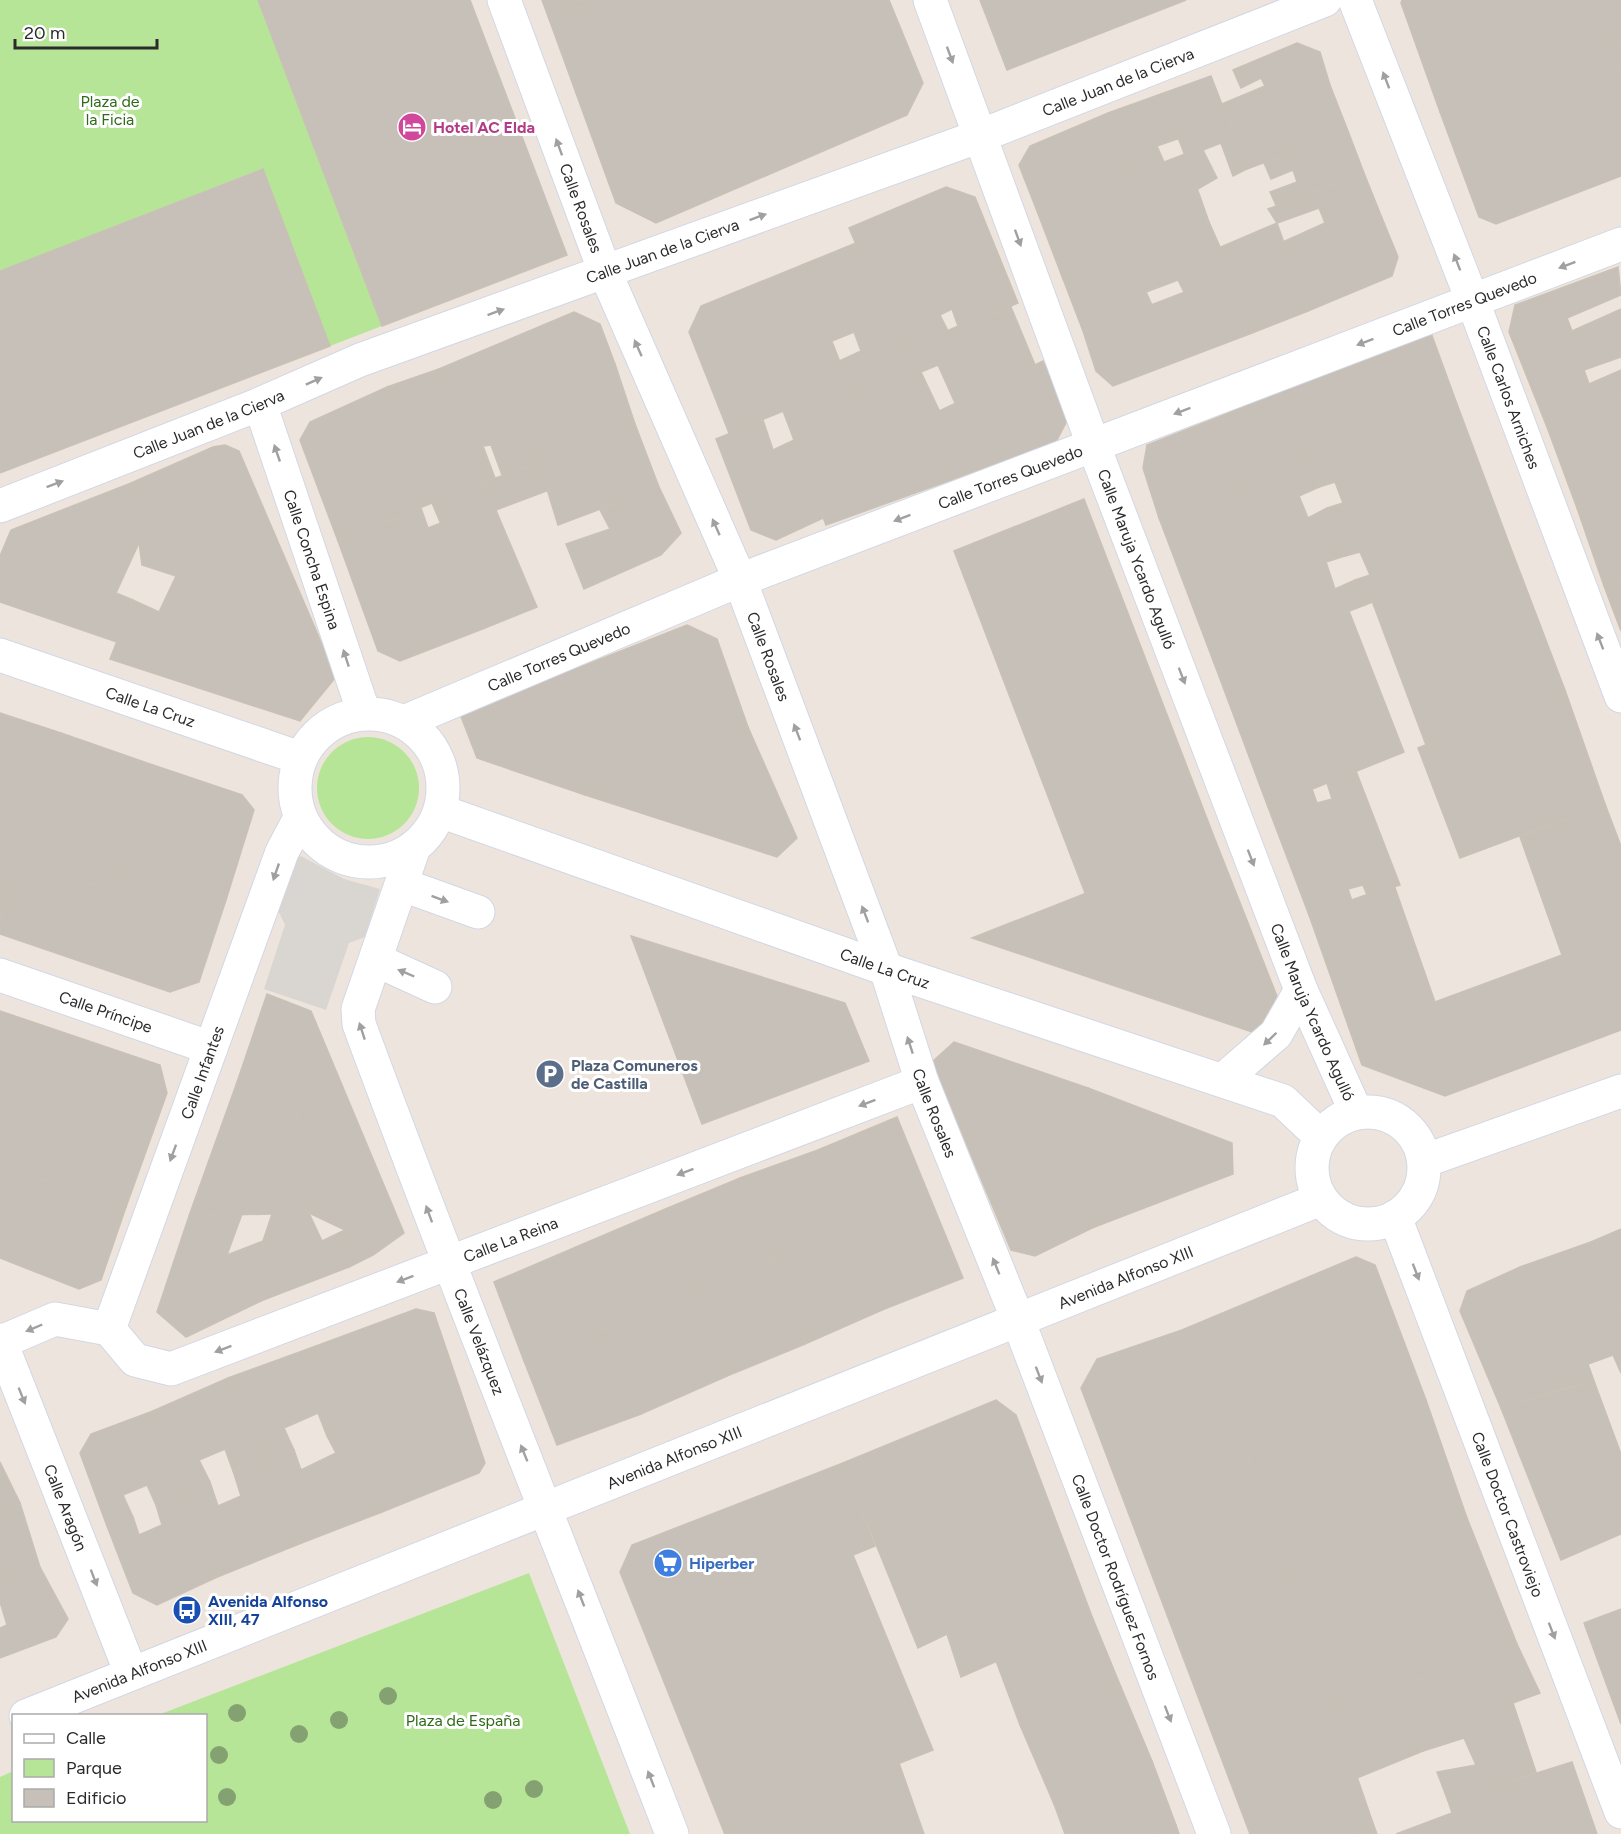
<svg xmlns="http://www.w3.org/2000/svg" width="1621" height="1834" viewBox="0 0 1621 1834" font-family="Figtree,sans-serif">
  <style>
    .green { fill: #b7e598 }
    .plaza { fill: #d9d5d0 }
    .building { fill: #c6c0b8; stroke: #c9c1b6; stroke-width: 1.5 }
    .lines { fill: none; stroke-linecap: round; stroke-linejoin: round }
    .minor-casing { stroke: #d2d7e4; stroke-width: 35 }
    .minor { stroke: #fff; stroke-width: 33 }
    .tree { fill: #84a271 }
    .oneway { fill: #a0a0a0 }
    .labels { text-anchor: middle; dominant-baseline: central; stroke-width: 6; stroke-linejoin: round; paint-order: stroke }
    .street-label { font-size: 16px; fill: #2b2b2b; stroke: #fff }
    .park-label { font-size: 16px; fill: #2f6b18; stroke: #fff }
    .hotel-label { font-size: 16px; font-weight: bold; fill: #b23c85; stroke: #fff; text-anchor: start }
    .service-label { font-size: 16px; font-weight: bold; fill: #4e5e75; stroke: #fff; text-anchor: start }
    .shop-label { font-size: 16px; font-weight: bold; fill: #366cbe; stroke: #fff; text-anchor: start }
    .transit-label { font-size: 16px; font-weight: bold; fill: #164399; stroke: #fff; text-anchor: start }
  </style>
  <rect width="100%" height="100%" fill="#ede5dd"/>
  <!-- green -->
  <g class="green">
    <polygon points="0,0 258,0 382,326 330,346 262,169 0,271"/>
    <circle cx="368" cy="788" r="51"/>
    <polygon points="529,1573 630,1834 0,1834 0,1777 13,1771 14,1820 206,1820 206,1716 158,1715"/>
  </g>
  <!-- plaza -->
  <polygon class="plaza" points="301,856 344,879 380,889 365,937 349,943 326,1010 264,989 285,925 278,910 292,862"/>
  <!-- building -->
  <g class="building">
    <polygon points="258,0 470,0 567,255 382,326"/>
    <polygon points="542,0 597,0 549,19"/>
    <polygon points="597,0 889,0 923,83 907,115 656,223 616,203 549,19"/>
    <polygon points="980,0 1186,0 1007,70"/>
    <polygon points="1402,0 1592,0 1609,45 1440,112 1401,3"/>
    <polygon points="1592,0 1621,0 1621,40 1609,45"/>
    <polygon points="1621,40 1621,72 1609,45"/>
    <polygon points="1297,43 1320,52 1330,85 1230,124 1222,104 1265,86 1261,78 1241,88 1233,70"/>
    <polygon points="1609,45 1621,72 1621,176 1496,224 1479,217 1440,112"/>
    <polygon points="1211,76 1247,169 1233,176 1221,143 1203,150 1217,178 1198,189 1161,94"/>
    <polygon points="1330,85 1348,131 1247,169 1230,124"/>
    <polygon points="1161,94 1180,138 1157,146 1164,162 1131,175 1108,113"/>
    <polygon points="1108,113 1131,175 1037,211 1019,165 1030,146"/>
    <polygon points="1348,131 1364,173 1276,205 1270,192 1297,182 1293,170 1271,179 1264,163"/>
    <polygon points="1185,154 1209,222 1063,279 1037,211"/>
    <polygon points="263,169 330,346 0,473 0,271"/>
    <polygon points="1364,173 1382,218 1287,254 1283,242 1325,223 1319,208 1277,223 1268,209"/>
    <polygon points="946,187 975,197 1018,303 959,329 952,309 940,315 948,331 902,352 849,228"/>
    <polygon points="1382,218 1398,257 1392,276 1308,311 1287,254"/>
    <polygon points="1209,222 1232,274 1184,292 1178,280 1146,292 1152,305 1083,331 1063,279"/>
    <polygon points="1277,223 1308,311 1252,333 1221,247"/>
    <polygon points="856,243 902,352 846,376 839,361 861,351 854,332 832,341 802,265"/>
    <polygon points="802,265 849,385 729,433 689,332 701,306"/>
    <polygon points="1618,267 1621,295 1567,318 1572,331 1621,309 1621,357 1584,370 1589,384 1621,370 1621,398 1547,427 1509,332 1515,305"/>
    <polygon points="1232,274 1252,333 1113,386 1096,371 1083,331"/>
    <polygon points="1011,307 1035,365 955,403 938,365 855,399 846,376 958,326 959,329"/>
    <polygon points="574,312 600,324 615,364 517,406 539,463 502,475 491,445 483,446 495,478 484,482 439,369"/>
    <polygon points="1431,333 1457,404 1308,462 1279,392"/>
    <polygon points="1043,361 1069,417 1056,442 951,480 932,434 947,427 939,411"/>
    <polygon points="615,364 635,424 539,463 517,406"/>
    <polygon points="439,369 484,482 432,503 387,387"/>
    <polygon points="921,372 947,427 932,434 951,480 826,525 783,411 849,385 855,399"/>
    <polygon points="387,387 432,503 338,541 300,440 310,422"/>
    <polygon points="1279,392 1308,462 1247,485 1221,416"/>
    <polygon points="1621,398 1621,491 1577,508 1547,427"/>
    <polygon points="1457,404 1510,546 1365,605 1355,580 1370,575 1360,552 1345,556 1327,508 1343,503 1335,482 1319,487 1308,462"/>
    <polygon points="1221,416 1247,485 1159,518 1143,468 1147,445"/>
    <polygon points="763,420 773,450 794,440 823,518 776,540 751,530 716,439"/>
    <polygon points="635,424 659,487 558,525 539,463"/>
    <polygon points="225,445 239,451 336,677 300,721 110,659 133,600 159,612 176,576 142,565 131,483 213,447"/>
    <polygon points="1308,462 1319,487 1299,496 1308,518 1327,508 1345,556 1326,562 1335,589 1355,580 1365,605 1214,663 1159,518"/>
    <polygon points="539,463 549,490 496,510 484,482"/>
    <polygon points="484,482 537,607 485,628 432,503"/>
    <polygon points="131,483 139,543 116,593 133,600 117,642 0,602 0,556 11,530"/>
    <polygon points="659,487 681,533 661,555 584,589 566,544 610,529 600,510"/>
    <polygon points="1621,491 1621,580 1604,586 1577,508"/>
    <polygon points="1084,499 1216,842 1085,893 954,551"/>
    <polygon points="421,508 428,528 441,523 485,628 418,654 397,518"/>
    <polygon points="397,518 418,654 400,661 378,651 338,541"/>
    <polygon points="1510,546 1565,690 1426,745 1372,601"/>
    <polygon points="1621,580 1621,631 1604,586"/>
    <polygon points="1349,611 1404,752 1268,807 1214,663"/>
    <polygon points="687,625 717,639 748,727 585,795 477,758 460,714"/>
    <polygon points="1565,690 1605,804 1460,858 1418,748"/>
    <polygon points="0,713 61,733 0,923"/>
    <polygon points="748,727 797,838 777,857 585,795"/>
    <polygon points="61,733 153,765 108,889 58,874 54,889 14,879"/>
    <polygon points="153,765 242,795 254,810 226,900 117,864"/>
    <polygon points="1356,771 1400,885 1367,895 1363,885 1348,889 1352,901 1309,915 1268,807 1312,789 1317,803 1332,799 1327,783"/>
    <polygon points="1605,804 1621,846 1621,1030 1445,1096 1362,1065 1309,915 1394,885 1435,1002 1562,955 1520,837"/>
    <polygon points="1216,842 1284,1014 1261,1035 972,938"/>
    <polygon points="117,864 226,900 199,982 170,992 0,934 0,923 14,879 54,889 58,874 108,889"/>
    <polygon points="631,936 845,1003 869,1061 702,1124"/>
    <polygon points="267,994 311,1011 404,1233 373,1255 349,1267 345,1230 309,1213 296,1108 236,1085"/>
    <polygon points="0,1011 160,1065 167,1093 126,1207 0,1166"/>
    <polygon points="954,1042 1088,1088 1065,1147 1092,1228 1035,1256 1011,1250 932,1062"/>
    <polygon points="236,1085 296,1108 309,1213 189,1216"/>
    <polygon points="1088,1088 1232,1143 1233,1174 1092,1228 1065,1147"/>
    <polygon points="897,1117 963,1278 882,1310 818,1150"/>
    <polygon points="818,1150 850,1229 772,1260 740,1178"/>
    <polygon points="0,1166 126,1207 101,1280 79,1289 0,1258"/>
    <polygon points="740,1178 772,1260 695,1294 663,1210"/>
    <polygon points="663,1210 695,1294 606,1329 576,1247"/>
    <polygon points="309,1213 322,1241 345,1230 349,1267 261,1301 263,1241 272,1214"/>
    <polygon points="242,1214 227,1255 263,1241 261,1301 186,1337 157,1312 189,1216"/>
    <polygon points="850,1229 882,1310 805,1344 772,1260"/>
    <polygon points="1621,1229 1621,1315 1591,1242"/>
    <polygon points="1591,1242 1621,1315 1621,1373 1613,1355 1588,1364 1594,1381 1565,1388 1520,1267"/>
    <polygon points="576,1247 606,1329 524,1361 494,1282"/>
    <polygon points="1356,1257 1375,1265 1426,1400 1301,1443 1288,1437 1248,1458 1228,1464 1182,1330"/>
    <polygon points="772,1260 805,1344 727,1376 695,1294"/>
    <polygon points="1520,1267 1565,1388 1501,1408 1460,1311 1467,1291"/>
    <polygon points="695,1294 727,1376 641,1414 606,1329"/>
    <polygon points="416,1309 434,1313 485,1463 479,1473 382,1512 316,1346"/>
    <polygon points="606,1329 641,1414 557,1445 524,1361"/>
    <polygon points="1182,1330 1228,1464 1248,1458 1283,1581 1334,1710 1374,1826 1355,1834 1250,1834 1081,1388 1097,1359"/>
    <polygon points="316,1346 350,1428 327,1436 318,1413 284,1428 294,1450 266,1457 228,1378"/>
    <polygon points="228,1378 266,1457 233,1471 225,1449 199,1460 210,1482 186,1493 153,1411"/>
    <polygon points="1594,1381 1621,1454 1621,1534 1561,1560 1501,1408"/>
    <polygon points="996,1400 1016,1415 1093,1619 961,1677 947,1634 918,1648 843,1463"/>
    <polygon points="1426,1400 1467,1518 1283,1581 1248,1458 1288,1437 1301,1443"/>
    <polygon points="153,1411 186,1493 156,1505 147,1485 123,1495 133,1517 107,1526 80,1453 91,1434"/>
    <polygon points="350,1428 382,1512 299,1544 266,1457 294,1450 301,1470 336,1453 327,1436"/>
    <polygon points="266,1457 299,1544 215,1578 186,1493 210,1482 218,1506 241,1496 233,1471"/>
    <polygon points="0,1462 20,1503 0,1513"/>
    <polygon points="843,1463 875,1546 853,1555 933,1750 724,1832 620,1572 632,1545"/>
    <polygon points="186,1493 215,1578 157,1605 133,1593 107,1526 133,1517 139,1535 162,1525 156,1505"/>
    <polygon points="20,1503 40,1567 0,1583 0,1513"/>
    <polygon points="1467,1518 1517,1644 1334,1710 1283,1581"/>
    <polygon points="40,1567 68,1619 56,1637 0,1658 0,1628 7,1625 0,1602 0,1583"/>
    <polygon points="1621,1609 1621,1724 1584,1623"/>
    <polygon points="1093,1619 1121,1687 1020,1725 996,1661"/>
    <polygon points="1517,1644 1540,1693 1420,1737 1423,1751 1357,1778 1334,1710"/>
    <polygon points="1121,1687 1152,1761 1054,1804 1020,1725"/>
    <polygon points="1513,1703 1536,1772 1448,1801 1437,1772 1476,1765 1464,1738 1423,1751 1420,1737"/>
    <polygon points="1152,1761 1176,1825 1154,1834 1065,1834 1054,1804"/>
    <polygon points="1572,1762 1597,1834 1396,1834 1452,1813 1448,1801"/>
    <polygon points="899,1763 924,1834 725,1834 724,1832"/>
    <polygon points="1176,1825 1179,1834 1154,1834"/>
    <polygon points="1374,1826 1377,1834 1355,1834"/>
  </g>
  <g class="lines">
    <!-- minor casing -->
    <g class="minor-casing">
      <g id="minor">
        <path id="s1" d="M504,0L605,272L740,580L886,969L922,1082L1018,1320L1214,1834"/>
        <path id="s2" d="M930,0L1093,444L1301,990L1356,1112"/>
        <path id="s3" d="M1355,0L1473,302L1621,696"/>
        <path id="s4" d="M260,404L364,713"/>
        <path id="s5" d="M0,506L260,404L360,360L980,136L1325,0"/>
        <path id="s6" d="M0,655L300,758"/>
        <circle cx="369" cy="788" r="74"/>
        <path id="s7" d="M404,722L740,580L1621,244"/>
        <path id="s8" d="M440,811L886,969L1283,1101L1321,1137"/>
        <path id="s9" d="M414,847L358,1009L359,1024C459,1296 568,1564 672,1834"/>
        <polyline points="403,885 478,912"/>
        <polyline points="376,960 435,987"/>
        <path id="s10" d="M0,975L211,1048"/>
        <polyline points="1223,1080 1276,1034 1301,990"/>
        <circle cx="1368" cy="1168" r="56"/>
        <polyline points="1424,1161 1621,1091"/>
        <path id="s11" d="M1395,1217L1621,1812"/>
        <path id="s12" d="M109,1329L135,1360L171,1369L922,1082"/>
        <path id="s13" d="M109,1329L282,852L300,818"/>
        <path id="s14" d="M0,1340L131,1673"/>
        <polyline points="1,1342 55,1319 109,1329"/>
        <path id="s15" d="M26,1716L1321,1199"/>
      </g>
    </g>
    <!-- minor -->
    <use href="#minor" class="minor"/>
  </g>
  <!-- trees -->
  <g class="tree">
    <circle cx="388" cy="1696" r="9"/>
    <circle cx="237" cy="1713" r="9"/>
    <circle cx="339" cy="1720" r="9"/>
    <circle cx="299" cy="1734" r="9"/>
    <circle cx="219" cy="1755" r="9"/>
    <circle cx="534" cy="1789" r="9"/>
    <circle cx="227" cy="1797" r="9"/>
    <circle cx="493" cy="1800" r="9"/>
  </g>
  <!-- one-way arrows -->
  <defs><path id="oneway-solid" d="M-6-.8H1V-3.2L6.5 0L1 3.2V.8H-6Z" transform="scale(1.5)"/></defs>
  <g class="oneway">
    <use href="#oneway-solid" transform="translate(950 55) rotate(70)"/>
    <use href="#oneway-solid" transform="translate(1386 80) rotate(-111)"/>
    <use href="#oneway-solid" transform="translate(559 147) rotate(-110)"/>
    <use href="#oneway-solid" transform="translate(758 217) rotate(-20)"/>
    <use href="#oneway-solid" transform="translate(1018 238) rotate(70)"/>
    <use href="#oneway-solid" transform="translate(1457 262) rotate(-111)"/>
    <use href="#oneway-solid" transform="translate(1567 265) rotate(159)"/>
    <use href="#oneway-solid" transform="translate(496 312) rotate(-20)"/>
    <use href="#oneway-solid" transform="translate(1365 342) rotate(159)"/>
    <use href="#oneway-solid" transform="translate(638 348) rotate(-114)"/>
    <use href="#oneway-solid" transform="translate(314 381) rotate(-24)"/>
    <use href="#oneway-solid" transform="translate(1182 411) rotate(159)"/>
    <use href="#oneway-solid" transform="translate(277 453) rotate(-109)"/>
    <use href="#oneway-solid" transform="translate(55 484) rotate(-21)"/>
    <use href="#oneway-solid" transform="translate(902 518) rotate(159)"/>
    <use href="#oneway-solid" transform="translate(716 527) rotate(-114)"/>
    <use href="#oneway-solid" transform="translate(1600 641) rotate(-111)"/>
    <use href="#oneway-solid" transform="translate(346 658) rotate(-108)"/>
    <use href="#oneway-solid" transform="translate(1182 676) rotate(69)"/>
    <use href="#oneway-solid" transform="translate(797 732) rotate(-111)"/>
    <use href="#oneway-solid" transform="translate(1251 858) rotate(69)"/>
    <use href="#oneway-solid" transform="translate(276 872) rotate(109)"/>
    <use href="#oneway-solid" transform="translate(440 899) rotate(20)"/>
    <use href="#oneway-solid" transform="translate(865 914) rotate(-111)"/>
    <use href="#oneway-solid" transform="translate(406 973) rotate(-157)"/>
    <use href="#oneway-solid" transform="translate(362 1031) rotate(-108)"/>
    <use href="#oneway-solid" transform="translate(1270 1039) rotate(136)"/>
    <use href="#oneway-solid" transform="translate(910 1045) rotate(-108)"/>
    <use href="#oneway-solid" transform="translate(867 1103) rotate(159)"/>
    <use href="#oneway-solid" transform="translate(173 1153) rotate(110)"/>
    <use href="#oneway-solid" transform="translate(685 1172) rotate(159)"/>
    <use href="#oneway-solid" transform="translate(429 1214) rotate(-110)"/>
    <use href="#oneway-solid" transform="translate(996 1266) rotate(-112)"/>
    <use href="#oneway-solid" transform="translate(1416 1272) rotate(69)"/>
    <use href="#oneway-solid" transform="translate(405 1279) rotate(159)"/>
    <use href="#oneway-solid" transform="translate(34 1328) rotate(157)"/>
    <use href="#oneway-solid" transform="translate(223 1349) rotate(159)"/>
    <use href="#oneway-solid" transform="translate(1039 1375) rotate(69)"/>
    <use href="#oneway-solid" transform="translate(22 1396) rotate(68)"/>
    <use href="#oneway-solid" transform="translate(524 1453) rotate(-112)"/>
    <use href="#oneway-solid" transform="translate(94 1578) rotate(69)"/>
    <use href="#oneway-solid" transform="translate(581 1598) rotate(-111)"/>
    <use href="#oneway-solid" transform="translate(1552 1631) rotate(69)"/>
    <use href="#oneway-solid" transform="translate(1168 1714) rotate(69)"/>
    <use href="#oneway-solid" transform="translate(651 1779) rotate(-111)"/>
  </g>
  <!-- icons -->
  <defs>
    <g id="hotel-disc" transform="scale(1.5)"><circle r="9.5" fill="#d1479c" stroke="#fff"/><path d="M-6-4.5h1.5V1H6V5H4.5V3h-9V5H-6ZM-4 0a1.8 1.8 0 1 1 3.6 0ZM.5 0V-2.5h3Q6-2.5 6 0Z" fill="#fff"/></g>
    <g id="parking-disc" transform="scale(1.5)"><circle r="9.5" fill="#5c6f8a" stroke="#fff"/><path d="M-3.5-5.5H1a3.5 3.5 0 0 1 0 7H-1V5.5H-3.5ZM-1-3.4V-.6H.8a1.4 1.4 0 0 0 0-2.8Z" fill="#fff"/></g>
    <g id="supermarket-disc" transform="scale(1.5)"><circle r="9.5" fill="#3f7fe0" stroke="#fff"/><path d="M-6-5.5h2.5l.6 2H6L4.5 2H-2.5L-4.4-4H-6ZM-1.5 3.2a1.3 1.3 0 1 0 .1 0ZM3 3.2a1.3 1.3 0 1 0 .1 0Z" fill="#fff"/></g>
    <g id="bus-disc" transform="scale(1.5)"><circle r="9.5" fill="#1a4fb4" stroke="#fff"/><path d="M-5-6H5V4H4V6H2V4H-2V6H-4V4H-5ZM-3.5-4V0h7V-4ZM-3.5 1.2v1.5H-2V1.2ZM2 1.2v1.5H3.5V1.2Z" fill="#fff"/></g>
  </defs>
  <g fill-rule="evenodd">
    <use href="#hotel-disc" x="412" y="127"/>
    <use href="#parking-disc" x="550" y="1074"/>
    <use href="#supermarket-disc" x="668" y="1563"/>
    <use href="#bus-disc" x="187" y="1610"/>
  </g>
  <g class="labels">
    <!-- street labels -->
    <g class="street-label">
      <text stroke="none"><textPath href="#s5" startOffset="1196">Calle Juan de la Cierva</textPath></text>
      <text stroke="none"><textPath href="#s1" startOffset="222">Calle Rosales</textPath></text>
      <text stroke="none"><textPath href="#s5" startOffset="710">Calle Juan de la Cierva</textPath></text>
      <text stroke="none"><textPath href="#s7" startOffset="1140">Calle Torres Quevedo</textPath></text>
      <text stroke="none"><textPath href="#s3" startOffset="426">Calle Carlos Arniches</textPath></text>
      <text stroke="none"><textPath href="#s5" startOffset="224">Calle Juan de la Cierva</textPath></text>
      <text stroke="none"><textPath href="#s7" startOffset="654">Calle Torres Quevedo</textPath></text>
      <text stroke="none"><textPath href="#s2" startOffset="596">Calle Maruja Ycardo Agulló</textPath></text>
      <text stroke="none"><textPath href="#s4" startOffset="164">Calle Concha Espina</textPath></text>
      <text stroke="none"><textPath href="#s7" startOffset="168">Calle Torres Quevedo</textPath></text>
      <text stroke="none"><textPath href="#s1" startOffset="708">Calle Rosales</textPath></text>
      <text stroke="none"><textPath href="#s6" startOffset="159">Calle La Cruz</textPath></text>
      <text stroke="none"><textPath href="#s8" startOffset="472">Calle La Cruz</textPath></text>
      <text stroke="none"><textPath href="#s2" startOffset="1082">Calle Maruja Ycardo Agulló</textPath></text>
      <text stroke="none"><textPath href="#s10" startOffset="112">Calle Príncipe</textPath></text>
      <text stroke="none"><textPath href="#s13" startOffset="273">Calle Infantes</textPath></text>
      <text stroke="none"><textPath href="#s1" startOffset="1194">Calle Rosales</textPath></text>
      <text stroke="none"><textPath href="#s12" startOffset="441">Calle La Reina</textPath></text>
      <text stroke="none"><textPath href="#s15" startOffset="1184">Avenida Alfonso XIII</textPath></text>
      <text stroke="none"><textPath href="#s9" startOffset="526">Calle Velázquez</textPath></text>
      <text stroke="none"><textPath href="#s15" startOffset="698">Avenida Alfonso XIII</textPath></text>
      <text stroke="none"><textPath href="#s14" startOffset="180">Calle Aragón</textPath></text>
      <text stroke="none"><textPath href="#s11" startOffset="318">Calle Doctor Castroviejo</textPath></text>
      <text stroke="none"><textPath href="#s1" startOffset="1692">Calle Doctor Rodríguez Fornos</textPath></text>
      <text stroke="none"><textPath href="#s15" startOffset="122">Avenida Alfonso XIII</textPath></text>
    </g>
    <!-- park labels -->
    <g class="park-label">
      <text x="110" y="101">Plaza de<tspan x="110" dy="18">la Ficia</tspan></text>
      <text x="463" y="1720">Plaza de España</text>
    </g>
    <!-- hotel labels -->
    <g class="hotel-label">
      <text x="433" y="127">Hotel AC Elda</text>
    </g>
    <!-- service labels -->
    <g class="service-label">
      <text x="571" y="1065">Plaza Comuneros<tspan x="571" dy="18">de Castilla</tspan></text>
    </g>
    <!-- shop labels -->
    <g class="shop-label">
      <text x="689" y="1563">Hiperber</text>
    </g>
    <!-- transit labels -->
    <g class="transit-label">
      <text x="208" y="1601">Avenida Alfonso<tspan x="208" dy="18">XIII, 47</tspan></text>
    </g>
  </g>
  <!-- legend -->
  <rect x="12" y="1714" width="195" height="108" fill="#ffffff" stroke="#aaaaaa" stroke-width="1.5"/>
  <rect x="24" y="1734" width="30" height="9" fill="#ffffff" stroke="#aaaaaa" stroke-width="1.5"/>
  <text x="66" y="1744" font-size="18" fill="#2b2b2b">Calle</text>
  <rect x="24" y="1759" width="30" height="18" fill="#b7e598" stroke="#aaaaaa" stroke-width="1.5"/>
  <text x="66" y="1774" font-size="18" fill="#2b2b2b">Parque</text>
  <rect x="24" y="1789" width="30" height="18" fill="#c6c0b8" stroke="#aaaaaa" stroke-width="1.5"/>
  <text x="66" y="1804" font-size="18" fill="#2b2b2b">Edificio</text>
  <!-- scale -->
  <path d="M15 39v9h142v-9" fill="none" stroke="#2b2b2b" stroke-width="3"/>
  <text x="24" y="39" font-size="18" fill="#2b2b2b" stroke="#ffffff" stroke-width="4.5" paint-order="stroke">20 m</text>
</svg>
